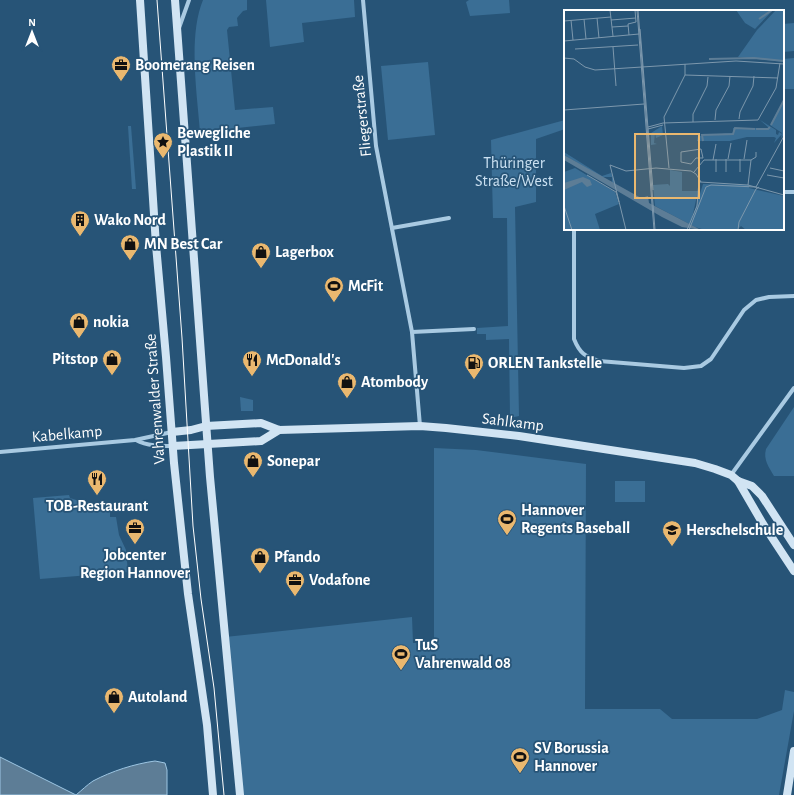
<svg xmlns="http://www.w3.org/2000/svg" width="794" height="795" viewBox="0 0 794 795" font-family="'Alegreya Sans',sans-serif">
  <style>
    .green { fill: #3a6e95 }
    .water { fill: #5d7d96; stroke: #9dc6e3 }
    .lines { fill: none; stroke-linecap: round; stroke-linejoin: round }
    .street { stroke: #a9cae2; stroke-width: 4 }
    .secondary { stroke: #d1e4f3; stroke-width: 8 }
    .tram { stroke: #fff; stroke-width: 1 }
    .labels { text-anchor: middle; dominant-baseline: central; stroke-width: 3.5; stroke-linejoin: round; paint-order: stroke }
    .poi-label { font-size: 16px; font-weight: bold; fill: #fff; stroke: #275477; text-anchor: start }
    .street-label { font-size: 16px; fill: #fff; stroke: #275477 }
    .park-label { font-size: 16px; fill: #cbe1f2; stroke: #275477 }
    .inset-river { fill: none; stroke: #5d7d96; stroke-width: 2 }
    .inset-road { fill: none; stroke: #7d98ad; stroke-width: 1 }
    .view { fill: #eab86f; fill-opacity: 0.15; stroke: #eab86f; stroke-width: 2 }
    .inset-edge { fill: none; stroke: #fff; stroke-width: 2 }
  </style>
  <rect width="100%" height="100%" fill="#275477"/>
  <!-- green -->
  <g class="green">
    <path d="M203,0H247V10L243,11L237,18L238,26L229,27L227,30L235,110L273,107L275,124L200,132C197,93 188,36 203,0Z"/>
    <polygon points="266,0 354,0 355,17 302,23 304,42 270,47"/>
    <polygon points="469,0 509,0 510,13 470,16 466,2"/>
    <polygon points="794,23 794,51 783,52 783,24"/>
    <polygon points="794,58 794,89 783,89 783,59"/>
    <polygon points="428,62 435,135 388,140 381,66"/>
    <polygon points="565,120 565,129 536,139 536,202 515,207 519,416 510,418 509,339 486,340 486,334 477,334 477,328 508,326 507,218 493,218 491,140"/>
    <polygon points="128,126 131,126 136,189 132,189"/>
    <polygon points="240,397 253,400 253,411 241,411"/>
    <path d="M794,407V476H774C769,467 763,460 766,449Z"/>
    <polygon points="434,448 476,450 586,464 585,709 660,709 672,719 757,719 782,710 785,690 794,692 794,711 779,795 240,795 225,637 412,617 413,643 434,643"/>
    <rect x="615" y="481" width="30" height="21"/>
    <polygon points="69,495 70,498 110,511 110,517 116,517 119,535 126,550 128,572 40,579 33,498"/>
  </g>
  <!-- water -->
  <g class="water">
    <polygon points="0,757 76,795 0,795"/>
    <path d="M155,761L165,763L167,770V795H76C82,790 87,785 93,781C112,771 134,764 155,761Z"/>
  </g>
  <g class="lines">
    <!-- street -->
    <g class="street">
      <polyline points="363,0 376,146 412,332 420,426"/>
      <polyline points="179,28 189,0"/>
      <polyline points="783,192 794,192"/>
      <polyline points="392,228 449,218"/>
      <path d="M574,229V339C580,354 585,356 599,361L684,368L701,366L711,359L744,310L756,300L769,297L794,296"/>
      <polyline points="412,332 474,329"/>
      <path d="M136,440C147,446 160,446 173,446"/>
      <polyline points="0,452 135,440 172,432"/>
      <polyline points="731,475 794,388"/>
    </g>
    <!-- secondary -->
    <g class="secondary">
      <polyline points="140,0 156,245 166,357 174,463 188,594 207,725 213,795"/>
      <polyline points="175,0 210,477 240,795"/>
      <polyline points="172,432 191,430 206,426 261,423 279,430 420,426 446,428 519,436 695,463 715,469 731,475 738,481 752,486 762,496 794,545"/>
      <polyline points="173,446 261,441 279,430"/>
      <polyline points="738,481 763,524 794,571"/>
      <polyline points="787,795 794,751"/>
    </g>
    <!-- tram -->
    <polyline class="tram" points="157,0 182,338 193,526 201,599 214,688 224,795"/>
  </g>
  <!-- icons -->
  <defs>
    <g id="office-pin" transform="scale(1)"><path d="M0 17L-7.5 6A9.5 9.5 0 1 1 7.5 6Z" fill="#eab86f" stroke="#275477"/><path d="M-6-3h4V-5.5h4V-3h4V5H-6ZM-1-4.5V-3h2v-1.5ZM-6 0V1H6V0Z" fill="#111"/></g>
    <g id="sight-pin" transform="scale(1)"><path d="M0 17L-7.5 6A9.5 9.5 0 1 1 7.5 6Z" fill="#eab86f" stroke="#275477"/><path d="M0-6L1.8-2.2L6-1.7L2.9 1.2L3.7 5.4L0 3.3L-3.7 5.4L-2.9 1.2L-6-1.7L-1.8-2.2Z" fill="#111"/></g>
    <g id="building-pin" transform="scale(1)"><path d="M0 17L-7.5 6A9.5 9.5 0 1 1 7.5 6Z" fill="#eab86f" stroke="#275477"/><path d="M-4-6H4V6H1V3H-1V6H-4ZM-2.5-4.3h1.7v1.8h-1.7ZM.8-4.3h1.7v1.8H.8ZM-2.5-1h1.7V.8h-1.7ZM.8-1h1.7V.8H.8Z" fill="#111"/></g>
    <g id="shop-pin" transform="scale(1)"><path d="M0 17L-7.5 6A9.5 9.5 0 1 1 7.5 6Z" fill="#eab86f" stroke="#275477"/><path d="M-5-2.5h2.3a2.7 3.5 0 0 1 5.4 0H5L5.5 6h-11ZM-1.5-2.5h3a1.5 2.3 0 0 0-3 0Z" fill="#111"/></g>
    <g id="stadium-pin" transform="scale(1)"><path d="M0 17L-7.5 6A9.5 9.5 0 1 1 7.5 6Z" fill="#eab86f" stroke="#275477"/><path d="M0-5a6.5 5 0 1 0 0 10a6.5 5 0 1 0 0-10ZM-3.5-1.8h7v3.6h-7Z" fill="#111"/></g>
    <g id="restaurant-pin" transform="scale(1)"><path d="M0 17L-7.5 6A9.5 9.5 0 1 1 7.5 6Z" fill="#eab86f" stroke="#275477"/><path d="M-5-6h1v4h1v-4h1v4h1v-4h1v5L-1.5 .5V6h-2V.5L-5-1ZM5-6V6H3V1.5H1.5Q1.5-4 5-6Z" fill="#111"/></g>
    <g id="fuel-pin" transform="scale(1)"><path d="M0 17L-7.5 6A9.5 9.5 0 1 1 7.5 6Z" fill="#eab86f" stroke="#275477"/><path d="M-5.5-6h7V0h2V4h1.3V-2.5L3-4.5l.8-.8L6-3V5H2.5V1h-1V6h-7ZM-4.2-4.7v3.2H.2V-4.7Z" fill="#111"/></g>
    <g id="school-pin" transform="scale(1)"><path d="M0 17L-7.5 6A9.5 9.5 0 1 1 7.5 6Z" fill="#eab86f" stroke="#275477"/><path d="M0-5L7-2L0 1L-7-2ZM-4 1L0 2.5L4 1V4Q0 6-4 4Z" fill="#111"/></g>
  </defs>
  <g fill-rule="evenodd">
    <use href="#office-pin" x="121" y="65"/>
    <use href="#sight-pin" x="163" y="142"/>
    <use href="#building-pin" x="80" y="220"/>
    <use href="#shop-pin" x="130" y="244"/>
    <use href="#shop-pin" x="261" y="252"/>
    <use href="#stadium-pin" x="334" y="286"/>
    <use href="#shop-pin" x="79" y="322"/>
    <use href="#shop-pin" x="112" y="359"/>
    <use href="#restaurant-pin" x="252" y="360"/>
    <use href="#fuel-pin" x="474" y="363"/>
    <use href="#shop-pin" x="347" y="382"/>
    <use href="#shop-pin" x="253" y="461"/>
    <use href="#restaurant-pin" x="97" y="479"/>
    <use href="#stadium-pin" x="507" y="519"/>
    <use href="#office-pin" x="135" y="528"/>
    <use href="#school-pin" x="672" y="530"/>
    <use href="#shop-pin" x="260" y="557"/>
    <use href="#office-pin" x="295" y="580"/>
    <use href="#stadium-pin" x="401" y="654"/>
    <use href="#shop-pin" x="114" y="697"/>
    <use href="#stadium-pin" x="520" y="757"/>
  </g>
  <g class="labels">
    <!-- poi labels -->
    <g class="poi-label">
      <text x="135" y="65">Boomerang Reisen</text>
      <text x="177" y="133">Bewegliche<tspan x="177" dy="18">Plastik II</tspan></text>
      <text x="94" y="220">Wako Nord</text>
      <text x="144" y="244">MN Best Car</text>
      <text x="275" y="252">Lagerbox</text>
      <text x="348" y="286">McFit</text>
      <text x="93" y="322">nokia</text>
      <text x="98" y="359" text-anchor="end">Pitstop</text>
      <text x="266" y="360">McDonald's</text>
      <text x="488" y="363">ORLEN Tankstelle</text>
      <text x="361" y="382">Atombody</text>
      <text x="267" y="461">Sonepar</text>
      <text x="97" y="506" text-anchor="middle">TOB-Restaurant</text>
      <text x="521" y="510">Hannover<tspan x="521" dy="18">Regents Baseball</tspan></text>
      <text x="686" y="530">Herschelschule</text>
      <text x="135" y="555" text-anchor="middle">Jobcenter<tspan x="135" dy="18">Region Hannover</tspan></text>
      <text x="274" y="557">Pfando</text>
      <text x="309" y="580">Vodafone</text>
      <text x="415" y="645">TuS<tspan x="415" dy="18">Vahrenwald 08</tspan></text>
      <text x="128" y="697">Autoland</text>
      <text x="534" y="748">SV Borussia<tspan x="534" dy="18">Hannover</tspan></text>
    </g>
    <!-- street labels -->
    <g class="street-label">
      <text transform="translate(362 116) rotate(-96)">Fliegerstraße</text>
      <text transform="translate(155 399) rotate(-94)">Vahrenwalder Straße</text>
      <text transform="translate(513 422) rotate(7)">Sahlkamp</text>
      <text transform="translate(67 434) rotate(-5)">Kabelkamp</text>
    </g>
    <!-- park labels -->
    <g class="park-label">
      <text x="514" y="163">Thüringer<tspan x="514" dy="18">Straße/West</tspan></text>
    </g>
  </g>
  <!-- overview -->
  <g transform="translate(564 10)">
    <rect width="220" height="220" fill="#275477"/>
    <path d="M172,0H209L191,19L181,13ZM212,0H220V52L174,47L193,20ZM220,89V125L217,128L218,123L206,115ZM196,110L212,120V124L214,125L215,122L218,124L210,133L212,128L210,127H183L166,131H133L134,126L169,123V118H205ZM98,116L99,125L92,128L91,123L90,133L93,134L87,135V123ZM0,142L38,166L47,163L46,160L52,175L48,173V167H38L0,145ZM11,158L51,182L55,194L31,204L36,220H0V162ZM106,160L118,162V181H134L127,213L139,174L185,175V178L220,186V220H182L177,216L173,220H141L131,217L91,196L89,175L104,174L106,176Z" fill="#3a6e95"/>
    <path d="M0,145L77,188L84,186L85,193L137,220L118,217L98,207L0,150ZM19,167L26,170L28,175L23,177L18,172L0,180V173Z" fill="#5d7d96"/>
    <path class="inset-river" d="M195,9L208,0M145,49L190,48L220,51M207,115L220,90M192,119H204L206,117M139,131L138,125L169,124L171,118L191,119"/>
    <path class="inset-road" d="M46,0L49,26M73,0L90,220M74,0L91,220M33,8L35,28M20,9L22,29M7,10L9,30M47,10L72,8M0,11L47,7M48,17L64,16M76,19L89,180M65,25L64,14L72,12L71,0M0,31L75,24M49,37L52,76M11,39L74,35M0,48L10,49L21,57L31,60L172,51L220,54M121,65L214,68M0,100L80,94M175,109L176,102L189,76L190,66M151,110L152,100L165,76L166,66M129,112V104L143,76L144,67M84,117L99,113L194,110L212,78L216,53M84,119L99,115M137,139L139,148H132L127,154L117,152V142ZM152,149V162M164,149L167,133M176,149V162M180,149L183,130M149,150L152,134M105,158L100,107L121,65V54M206,158L220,161M130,162L140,150H187L192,147V142M162,162V149M23,165L52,182L55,192M203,165L220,168M136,172L184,175L220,185M184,175L187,150M0,196L8,220M62,220L46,155L62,161L92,158L127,161L132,164L137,172M123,220L133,196L135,171M125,220L142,177L147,175L192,177L220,126M174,220L175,212L192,179L195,177"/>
    <path class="view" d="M71,124H135V188H71Z"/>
    <rect width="220" height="220" class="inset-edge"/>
  </g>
  <!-- north arrow -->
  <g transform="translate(32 32)" stroke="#275477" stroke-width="3" paint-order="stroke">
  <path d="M0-3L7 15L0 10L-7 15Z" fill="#ffffff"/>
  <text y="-6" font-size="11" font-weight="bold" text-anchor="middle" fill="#ffffff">N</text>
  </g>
</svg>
